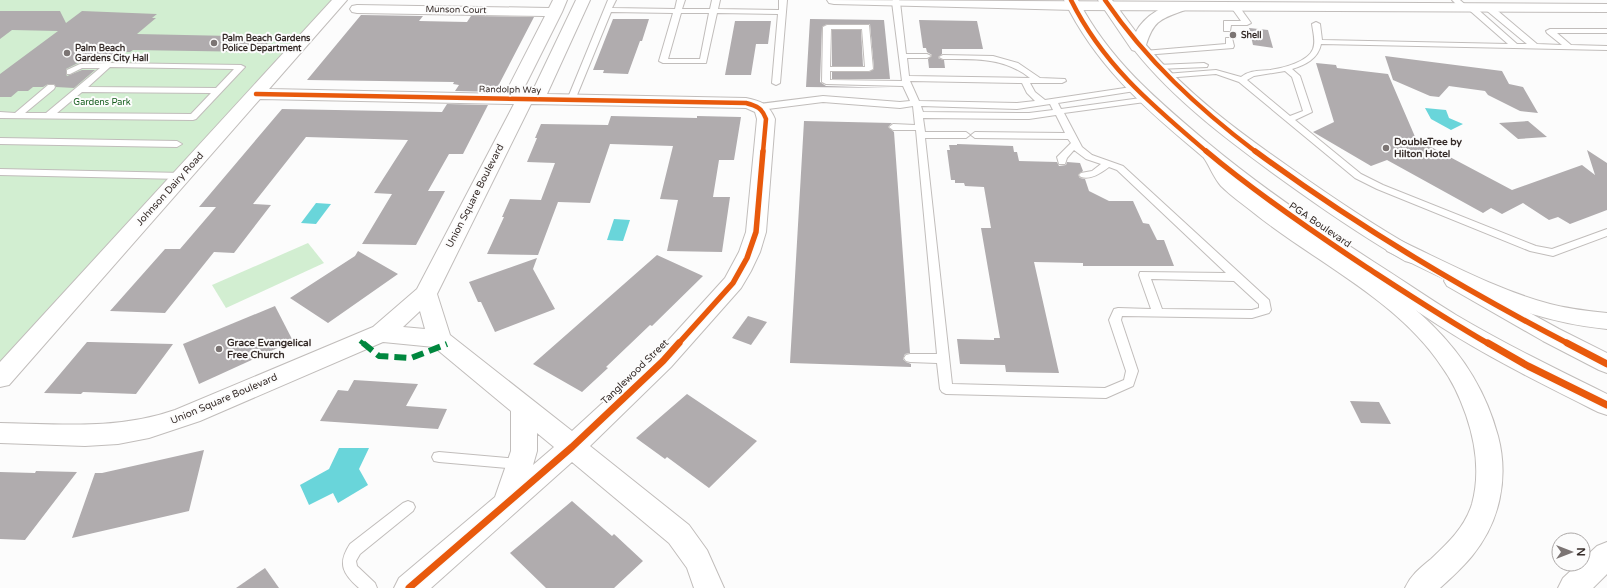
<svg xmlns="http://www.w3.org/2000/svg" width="1607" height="588" viewBox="0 0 1607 588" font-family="'Varela Round',sans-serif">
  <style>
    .green { fill: #d2eed1 }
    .water { fill: #69d5da }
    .building { fill: #b0acae }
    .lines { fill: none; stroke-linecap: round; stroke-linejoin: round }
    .lane-casing { stroke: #c1bdbb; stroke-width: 2 }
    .street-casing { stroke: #c1bdbb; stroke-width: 2 }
    .secondary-casing { stroke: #c1bdbb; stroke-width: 2 }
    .primary-casing { stroke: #c1bdbb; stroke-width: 2 }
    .highway-casing { stroke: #c1bdbb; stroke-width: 2 }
    .lane { fill: #fff; fill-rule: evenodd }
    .street { fill: #fff; fill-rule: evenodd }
    .secondary { fill: #fff; fill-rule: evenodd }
    .primary { fill: #fff; fill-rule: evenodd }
    .highway { fill: #fff; fill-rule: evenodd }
    .quiet-far1 { stroke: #00873e; stroke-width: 4.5; stroke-dasharray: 10 4.5; stroke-linecap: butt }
    .quiet { stroke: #00873e; stroke-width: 6; stroke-dasharray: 12 6; stroke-linecap: butt }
    .cycleway-far2-casing { stroke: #fcfcfc; stroke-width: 6 }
    .cycleway-far1-casing { stroke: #fcfcfc; stroke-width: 8 }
    .cycleway-casing { stroke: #fcfcfc; stroke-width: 10 }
    .cycleway-far2 { stroke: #e8590c; stroke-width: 4.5 }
    .cycleway-far1 { stroke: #e8590c; stroke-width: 5.5 }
    .cycleway { stroke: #e8590c; stroke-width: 7 }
    .poi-dot { fill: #7c7574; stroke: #fcfcfc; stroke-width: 1.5 }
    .labels { text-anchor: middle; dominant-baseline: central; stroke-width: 4; stroke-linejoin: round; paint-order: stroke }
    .far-street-label { font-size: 9px; fill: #372d2a; stroke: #fcfcfc }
    .far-poi-label { font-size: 9px; font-weight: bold; fill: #372d2a; stroke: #fcfcfc; text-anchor: start }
    .far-park-label { font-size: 9px; fill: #135c1b; stroke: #fcfcfc }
    .poi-label { font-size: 10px; font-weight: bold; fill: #372d2a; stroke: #fcfcfc; text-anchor: start }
    .street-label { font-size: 10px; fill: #372d2a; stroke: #fcfcfc }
  </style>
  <rect width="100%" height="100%" fill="#fcfcfc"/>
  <!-- green -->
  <g class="green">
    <polygon points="0,0 333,0 0,365"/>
    <polygon points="308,243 324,263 226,308 212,285"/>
  </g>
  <!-- water -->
  <g class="water">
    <polygon points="1425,108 1446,110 1449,118 1463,124 1451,130 1431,119"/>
    <polygon points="316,203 331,204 316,224 301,223"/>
    <polygon points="614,219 630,220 623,241 607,240"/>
    <polygon points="339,448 369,448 359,469 368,485 338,503 333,493 309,505 300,485 329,469"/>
  </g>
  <!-- building -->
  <g class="building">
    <polygon points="0,11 60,11 66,23 82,11 157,14 152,18 156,18 137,34 274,37 259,52 133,50 130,52 115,52 104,62 80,62 66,69 66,74 67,76 82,70 95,70 74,88 56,87 54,84 48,84 43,87 33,87 28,91 18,91 11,97 0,97 0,74 58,31 12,30 0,39"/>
    <polygon points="361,15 423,16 419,21 467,22 471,16 534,17 495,92 455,91 459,85 453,84 454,82 307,80"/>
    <polygon points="613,19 649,19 642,41 640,41 628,74 603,73 604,70 593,70"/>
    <polygon points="810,19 884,20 890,79 832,79 832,72 869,72 874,69 870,24 827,24 822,27 820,82 826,86 891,88 806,87"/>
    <polygon points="919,20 977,21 983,49 942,49 942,54 938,58 944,60 945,68 929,68 928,59 932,55 927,52 926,48 923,48"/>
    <polygon points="735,21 771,21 768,44 756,44 751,75 725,75"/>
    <polygon points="1249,28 1268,30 1273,48 1253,45"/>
    <polygon points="832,30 861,30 863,66 832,66"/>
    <polygon points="1385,56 1502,71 1509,84 1523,87 1538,113 1520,111 1488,95 1485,91 1449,86 1439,97 1430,96 1393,80"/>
    <polygon points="1316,63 1336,65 1337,68 1388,74 1416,139 1512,190 1582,165 1595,175 1587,150 1607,163 1607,210 1570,224 1558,217 1549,220 1523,203 1502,214 1491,208 1483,213 1387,160 1371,166 1313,132 1334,122"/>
    <polygon points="447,104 488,105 463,154 449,154 428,191 445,191 416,245 362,244 392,194 374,193 408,140 306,137 253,204 271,205 234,253 214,252 165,313 110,311 165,249 180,249 216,207 199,207 282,109 442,112"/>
    <polygon points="611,116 697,118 697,116 741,117 734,160 719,160 713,197 730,197 722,252 667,251 678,200 660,199 673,146 610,144 590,203 558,202 538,255 487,254 504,217 502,217 510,199 541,200 555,163 527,162 537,138 535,138 541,124 608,125"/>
    <polygon points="804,121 892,123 888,127 894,132 910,353 905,354 903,359 906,362 911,364 911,367 790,363"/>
    <polygon points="1528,121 1547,137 1518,139 1499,123"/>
    <polygon points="957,144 1013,146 1014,152 1017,152 1019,161 1057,162 1059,166 1066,165 1067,162 1080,163 1083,171 1078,175 1080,178 1085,179 1089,191 1109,201 1133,201 1143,223 1149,224 1157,240 1164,240 1174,266 1083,266 1083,263 1034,262 1059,373 1006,372 1005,365 960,364 957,339 994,340 994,338 1000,338 981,228 991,228 984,187 965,186 964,183 955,183 955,180 951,180 947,150 950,150 949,145 957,145"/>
    <polygon points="358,251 398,274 328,323 290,298 355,256"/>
    <polygon points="657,255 703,276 652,326 650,325 606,367 608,368 582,392 533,364"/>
    <polygon points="537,258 533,269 555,309 495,332 481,302 478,302 469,282"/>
    <polygon points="275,306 293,341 199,384 183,344"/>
    <polygon points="748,316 767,322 751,345 732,338"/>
    <polygon points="87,342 90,342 173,344 136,394 83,392 81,394 44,393"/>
    <polygon points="354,380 418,384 406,406 447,409 438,429 320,421 338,390 348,391"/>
    <polygon points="687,394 757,441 709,488 667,457 665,459 636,438"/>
    <polygon points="1350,401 1379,402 1391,424 1361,423"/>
    <polygon points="204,450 189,511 72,538 95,473 102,473"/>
    <polygon points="36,471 77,472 25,540 0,539 0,472 35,473"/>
    <polygon points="572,501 612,536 614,534 643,561 614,588 546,588 510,553"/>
    <polygon points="265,568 279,588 236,588"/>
  </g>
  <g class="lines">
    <!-- lane casing -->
    <g class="lane-casing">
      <g id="lane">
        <path d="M608,0H616L612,8L675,9L677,0H685L682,9H710L712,0H720L718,9L779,10V0H787L780,83L776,85L772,83L778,14L717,13L706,63H663L659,61L673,13L611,12L575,100L574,102H568L567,100ZM681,13H709L700,59H668Z"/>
        <path d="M893,0H899L900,2L906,54H927L931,56L927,58H907L909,76L1030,78C1004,57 974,59 943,59L939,57L943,55L993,56L1018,63L1040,78L1065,79L1066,81L1062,83H1030L1035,92L1045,100L1138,86L1139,88L1138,90L1135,91L1058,103L1061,109L1148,97L1149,99L1145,102L1064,113L1082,147L1092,155L1123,166L1269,300L1271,310L1269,313L1252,318L1122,316L1121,320L1138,371L1133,386L1106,398L946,394L942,392L940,389L937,363L910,362L906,361L904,358L906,355L910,354H937L916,130H893L889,127L893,124L915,125L913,106L900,108L823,102L759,110L755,107L759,104L823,96L900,102L910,101L903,86L826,84L822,82L823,27L827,25H869L873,69L869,71H830V80L902,81L892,2ZM831,29H862L865,67H830ZM910,81L1022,83L1027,93L1035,101L1017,103L919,101ZM1050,104L1053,110L1029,113L923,112L921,106L1017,109ZM1056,115L1065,133L975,132L971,135L975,138L1068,139L1071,143L1057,157L1059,164H1065L1067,158L1074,150L1086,159L1101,164L1092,171L1081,173L1079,175L1081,177C1091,180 1101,173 1109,167L1117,170L1226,273L1140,272L1139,275L1151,309L1118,308L1114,309L1109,320L1126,371L1124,380L1105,388L952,384L925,138H966L970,135L966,132H925L923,118L1029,119ZM1151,279L1234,281L1259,304V308L1252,310L1162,309Z"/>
        <path d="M1452,0H1460L1468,7L1474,6L1517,44H1527L1486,10V6H1492L1537,44L1562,45L1547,33L1546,31L1550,29H1607V33H1557L1571,45L1607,46V50L1321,44C1318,59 1305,65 1292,69L1300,76L1312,112L1295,120L1361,174L1383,185L1536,246L1552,249L1607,229V236L1553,256L1530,251L1377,189L1355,178L1239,82L1216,74L1165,78L1161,76L1165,74L1216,70L1241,77C1250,70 1259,71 1270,70C1283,68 1308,62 1313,49C1316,41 1313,32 1312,24L1316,22L1320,24L1322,40L1508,44L1468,9L1462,10ZM1285,71L1292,77L1303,111L1290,116L1247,80L1254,76Z"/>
        <polygon points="1232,5 1238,5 1251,23 1247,25 1231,25 1230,31 1224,31 1224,21 1241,21 1231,7"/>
        <polygon points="1226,38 1232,38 1234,46 1233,48 1144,55 1140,53 1144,51 1226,44"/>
        <path d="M108,63L241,65L245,67L196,119L193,120L0,118V112L15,113L48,85H54L55,87L54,89L25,113H46L100,68H82L70,74H67V70L80,64ZM110,67L234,69L216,88L88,87ZM82,92L211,93L191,114L57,113Z"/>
        <polygon points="1204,63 1208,65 1207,67 1157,69 1153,67 1157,65"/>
        <polygon points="0,138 177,141 182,144 177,147 0,144"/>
        <polygon points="0,169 182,173 187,176 182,179 0,175"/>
        <polygon points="439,452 520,459 525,460 527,464 525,468 520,469 439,462 434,461 432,457 434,453"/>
        <path d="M408,501L413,503L415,507L413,511L360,554L356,561L357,566L375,583L377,588H359C343,574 337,564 350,544L403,503Z"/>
      </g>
    </g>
    <!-- street casing -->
    <g class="street-casing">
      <path id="street" d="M332,0H347L269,89L507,94L506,92L545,16L357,13L352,12L350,9L352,6L357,5L549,8L553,0H567L562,12L523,90L526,92L534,88L576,0H590L547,94L746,98C761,101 769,104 775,119L766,232L760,252L751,271L741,288L671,367L590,446L689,525L707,550L724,588H694L687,568L669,543L572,462L431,588H394L399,578L495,497L511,451V411L434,347L383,342L200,421L149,438L118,444L85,446L0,443V423C59,424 119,430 175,410L373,327L417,289L514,104L260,99L9,385L0,387V362ZM531,104L746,108L755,112L757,119L746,232L739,252L725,278L655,355L572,431L450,335L437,294ZM420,311L425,329L403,327ZM537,433L554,447L533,465L537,451Z"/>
    </g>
    <!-- secondary casing -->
    <g class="secondary-casing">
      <polygon id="secondary" points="827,0 1607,4 1607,12 1074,10 834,4 829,3"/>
    </g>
    <!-- primary casing -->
    <g class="primary-casing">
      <g id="primary">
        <path d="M1064,0H1078C1109,60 1157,100 1208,143C1261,187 1315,224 1374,262C1401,279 1428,298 1456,315C1505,344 1556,369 1607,394V415L1598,412C1544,385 1489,358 1438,325C1410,307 1383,288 1355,270C1300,233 1246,195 1196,151C1142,106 1095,64 1064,0Z"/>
        <path d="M1098,0H1112L1136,32C1143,17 1168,0 1185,4L1187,7L1185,10C1162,19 1154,19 1146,45C1187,94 1240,133 1292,169C1333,198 1375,226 1419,251L1423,256L1419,261L1412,263L1405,261C1362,236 1321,208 1281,179C1229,141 1175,101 1135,51L1132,50Z"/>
        <polygon points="1455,274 1463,276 1559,329 1607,353 1607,373 1599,370 1543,341 1447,286 1444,281 1447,276"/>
      </g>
    </g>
    <!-- highway casing -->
    <g class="highway-casing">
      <g id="highway">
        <path d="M1213,152L1220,154C1225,161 1228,170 1234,177C1238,182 1244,185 1248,188C1265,201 1281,215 1299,227C1383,284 1470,330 1498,436C1509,478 1500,522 1472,556C1463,567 1451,578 1440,588H1405C1411,575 1420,568 1431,559C1448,543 1465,527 1472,504C1480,475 1476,444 1466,415C1460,398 1453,382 1442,367C1398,300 1315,262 1254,213C1243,204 1231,196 1221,186C1214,178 1210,167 1204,158L1206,154Z"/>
        <path d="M1394,239L1401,241C1450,264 1498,290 1550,304C1569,309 1588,311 1607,313V329C1524,321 1460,287 1387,251L1384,246L1387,241Z"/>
        <polygon points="1607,542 1607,574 1593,588 1558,588 1563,578 1578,564 1583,564 1583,559 1597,546"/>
      </g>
    </g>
    <!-- lane -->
    <use href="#lane" class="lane"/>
    <!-- street -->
    <use href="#street" class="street"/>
    <!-- secondary -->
    <use href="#secondary" class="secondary"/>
    <!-- primary -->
    <use href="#primary" class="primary"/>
    <!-- highway -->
    <use href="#highway" class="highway"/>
    <!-- quiet-far1 -->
    <polyline class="quiet-far1" points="360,341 364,344"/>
    <!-- quiet -->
    <polyline class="quiet" points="363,343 379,356 411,358 447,344"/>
    <!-- cycleway-far2 casing -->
    <g class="cycleway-far2-casing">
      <g id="cycleway-far2">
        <path d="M1071,0C1103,65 1153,106 1207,152"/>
        <path d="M1105,0C1146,60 1198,108 1256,152"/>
        <path d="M256,94L746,103C757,106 762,108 766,119L763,152"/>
      </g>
    </g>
    <!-- cycleway-far1 casing -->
    <g class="cycleway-far1-casing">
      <g id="cycleway-far1">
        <path d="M1206,151C1256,193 1310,230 1366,267C1406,293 1447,320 1489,344"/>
        <path d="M1255,151C1354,224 1459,287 1569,344"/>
        <polyline points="678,344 733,283 747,258 756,232 763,151"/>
      </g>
    </g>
    <!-- cycleway casing -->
    <g class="cycleway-casing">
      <g id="cycleway">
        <polyline points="1488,343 1528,366 1607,405"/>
        <polyline points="1567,343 1607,364"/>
        <polyline points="409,588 572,447 663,361 679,343"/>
      </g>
    </g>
    <!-- cycleway-far2 -->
    <use href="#cycleway-far2" class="cycleway-far2"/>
    <!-- cycleway-far1 -->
    <use href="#cycleway-far1" class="cycleway-far1"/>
    <!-- cycleway -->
    <use href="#cycleway" class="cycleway"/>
  </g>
  <!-- markers -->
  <g class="poi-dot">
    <circle cx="1233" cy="35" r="4"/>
    <circle cx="214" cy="43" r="4"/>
    <circle cx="67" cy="53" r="4"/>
    <circle cx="1386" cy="148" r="4"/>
    <circle cx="219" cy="349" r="4"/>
  </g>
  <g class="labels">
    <!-- far-street labels -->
    <g class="far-street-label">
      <text transform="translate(456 10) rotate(1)">Munson Court</text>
      <text transform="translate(510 90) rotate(1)">Randolph Way</text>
    </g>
    <!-- far-poi labels -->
    <g class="far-poi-label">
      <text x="1241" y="35">Shell</text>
      <text x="222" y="38">Palm Beach Gardens<tspan x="222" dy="10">Police Department</tspan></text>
      <text x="75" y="48">Palm Beach<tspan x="75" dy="10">Gardens City Hall</tspan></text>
    </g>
    <!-- far-park labels -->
    <g class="far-park-label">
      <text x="102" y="102">Gardens Park</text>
    </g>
    <!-- poi labels -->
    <g class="poi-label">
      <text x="1394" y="142">DoubleTree by<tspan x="1394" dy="12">Hilton Hotel</tspan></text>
      <text x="227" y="343">Grace Evangelical<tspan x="227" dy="12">Free Church</tspan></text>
    </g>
    <!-- street labels -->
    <g class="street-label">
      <text transform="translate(170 189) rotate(-48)">Johnson Dairy Road</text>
      <text transform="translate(475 196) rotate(-63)">Union Square Boulevard</text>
      <text transform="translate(1320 225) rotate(34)">PGA Boulevard</text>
      <text transform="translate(635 372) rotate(-44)">Tanglewood Street</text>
      <text transform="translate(224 399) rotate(-23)">Union Square Boulevard</text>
    </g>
  </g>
  <!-- north arrow -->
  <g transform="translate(1571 552) rotate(90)"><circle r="19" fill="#fcfcfc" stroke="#ada9a8"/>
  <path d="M0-3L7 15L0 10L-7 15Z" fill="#7c7574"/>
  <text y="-6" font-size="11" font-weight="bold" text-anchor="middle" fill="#372d2a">N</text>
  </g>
</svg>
